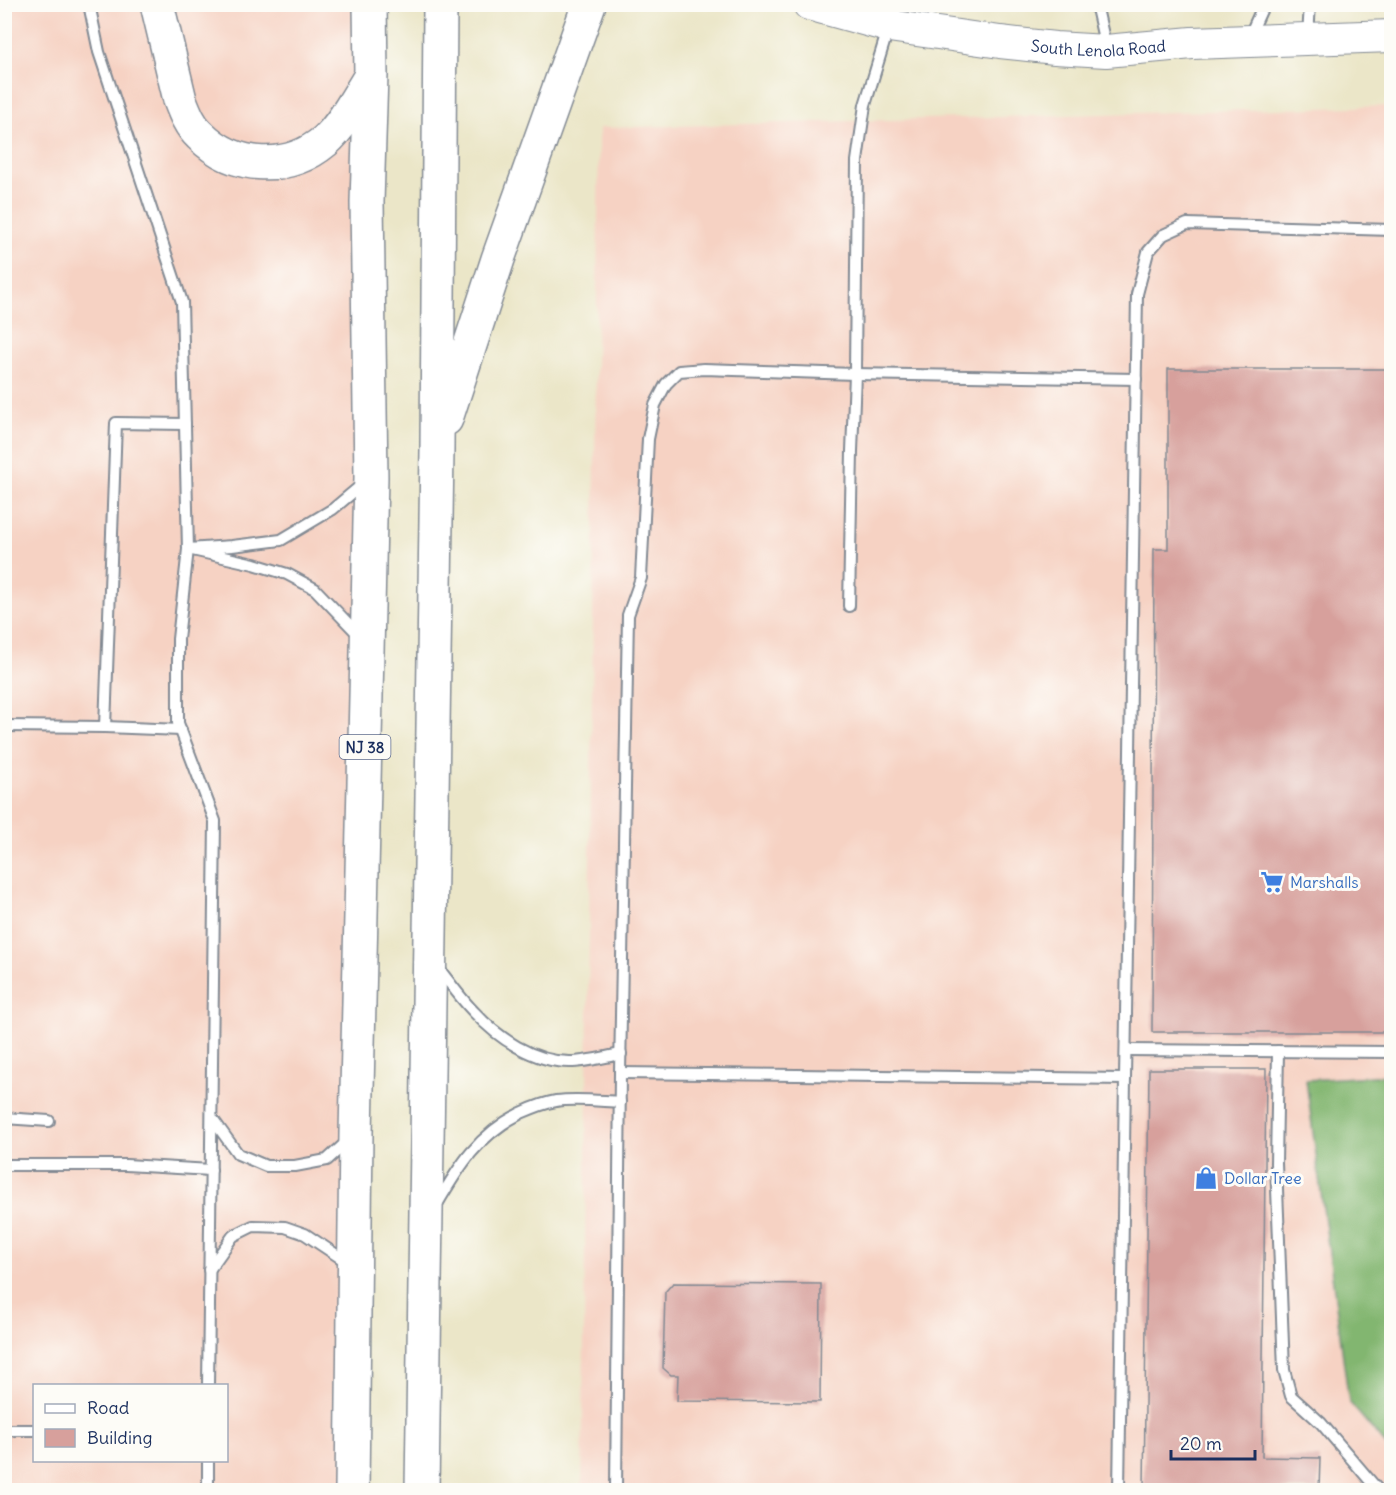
<svg xmlns="http://www.w3.org/2000/svg" width="1396" height="1495" viewBox="0 0 1396 1495" font-family="Delius,sans-serif">
  <style>
    .built { fill: #f6d2c3; fill-rule: evenodd }
    .forest { fill: #82b670; stroke: #4e7267; stroke-width: 1.5 }
    .building { fill: #d7a09c }
    .lines { fill: none; stroke-linecap: round; stroke-linejoin: round }
    .lane-casing { stroke: #838a93; stroke-width: 14 }
    .secondary-casing { stroke: #838a93; stroke-width: 34 }
    .highway-casing { stroke: #838a93; stroke-width: 36 }
    .lane { stroke: #fff; stroke-width: 10 }
    .secondary { stroke: #fff; stroke-width: 32 }
    .highway { stroke: #fff; stroke-width: 33 }
    .labels { text-anchor: middle; dominant-baseline: central; stroke-width: 6; stroke-linejoin: round; paint-order: stroke }
    .shield { fill: #fdfcf7; stroke: #5f6c8c; stroke-width: 1.5 }
    .shield-label { font-size: 15px; font-weight: bold; fill: #1b2f5e }
    .street-label { font-size: 16px; fill: #1b2f5e; stroke: #fdfcf7 }
    .shop-label { font-size: 16px; fill: #366cbe; stroke: #fdfcf7; text-anchor: start }
  </style>
  <rect width="100%" height="100%" fill="#fdfcf7"/>
  <filter id="ink" filterUnits="userSpaceOnUse"><feTurbulence type="fractalNoise" baseFrequency=".0167" numOctaves="2"/><feDisplacementMap in="SourceGraphic" scale="12" xChannelSelector="R" yChannelSelector="G"/><feConvolveMatrix kernelMatrix="1 2 1 2 8 2 1 2 1" color-interpolation-filters="sRGB"/></filter>
  <filter id="wash" filterUnits="userSpaceOnUse"><feTurbulence type="fractalNoise" baseFrequency=".008" numOctaves="4" result="noise"/><feDisplacementMap in="SourceGraphic" scale="24" xChannelSelector="R" yChannelSelector="G"/><feGaussianBlur stdDeviation="1.35" result="paint"/><feColorMatrix in="noise" values="0 0 0 0 0 0 0 0 0 0 0 0 0 0 0 0 0 1.4 0 .05"/><feComposite in="paint" operator="in"/></filter>
  <g filter="url(#wash)">
    <rect width="100%" height="100%" fill="#ebe6c8"/>
    <!-- built -->
    <g class="built">
      <path d="M5,5H370L352,1490H5ZM34,1386H226V1460H34Z"/>
      <polygon points="1391,106 1391,1075 1307,1080 1349,1402 1391,1451 1391,1490 582,1490 599,128"/>
    </g>
    <!-- forest -->
    <polygon class="forest" points="1391,1075 1392,1075 1391,1451 1349,1402 1306,1080"/>
    <g id="blocks">
      <!-- building -->
      <g class="building">
        <polygon points="1168,369 1392,369 1392,1032 1152,1032 1154,549 1168,549"/>
        <polygon points="1149,1069 1266,1069 1262,1457 1320,1458 1319,1490 1144,1490"/>
        <polygon points="673,1283 821,1284 820,1402 677,1401 678,1375 671,1375 663,1368 665,1292"/>
      </g>
    </g>
  </g>
  <g filter="url(#ink)">
    <use href="#blocks" fill-opacity="0" stroke="#838a93" stroke-width="1.5"/>
    <g class="lines">
      <!-- lane casing -->
      <g class="lane-casing">
        <g id="lane">
          <polyline points="89,4 99,52 182,302 188,549 178,639 178,723 215,821 208,1386"/>
          <polyline points="1096,4 1106,48"/>
          <polyline points="1308,36 1310,4"/>
          <polyline points="1249,37 1264,4"/>
          <polyline points="849,606 852,451 855,374 857,161 865,105 889,26 898,4"/>
          <polyline points="361,637 315,589 287,574 254,564 188,549 232,546 281,540 333,509 364,483"/>
          <polyline points="4,726 105,727 116,423 185,424"/>
          <polyline points="105,727 181,730"/>
          <path d="M439,969C450,983 461,999 474,1012C498,1038 533,1062 570,1062C586,1062 604,1057 621,1054"/>
          <polyline points="1126,1050 1392,1052"/>
          <polyline points="1278,1051 1276,1163 1284,1370 1291,1396 1321,1423 1378,1490"/>
          <polyline points="620,1073 1125,1079 1119,1490"/>
          <polyline points="1125,1079 1137,294 1148,252 1163,235 1187,224 1392,230"/>
          <polyline points="4,1118 49,1121"/>
          <polyline points="212,1118 238,1154 266,1166 295,1166 327,1160 349,1140"/>
          <polyline points="4,1165 126,1165 211,1170"/>
          <path d="M436,1206C459,1166 478,1135 521,1113C532,1108 544,1103 556,1101C577,1098 599,1101 620,1102"/>
          <polyline points="209,1270 233,1236 253,1226 285,1227 305,1234 350,1264"/>
          <polyline points="4,1430 34,1430"/>
          <polyline points="208,1490 208,1460"/>
          <polyline points="616,1490 620,1073 628,615 641,578 648,439 655,405 666,384 679,371 704,369 855,374 1136,379"/>
        </g>
      </g>
      <!-- secondary casing -->
      <g class="secondary-casing">
        <g id="secondary">
          <path id="s1" d="M809,4L889,26L1000,42L1055,48L1106,51L1192,43L1392,36"/>
        </g>
      </g>
      <!-- highway casing -->
      <g class="highway-casing">
        <g id="highway">
          <path d="M157,4L180,100C185,113 190,126 200,135C235,170 288,172 325,141C342,127 358,96 370,77"/>
          <polyline points="446,419 498,259 589,4"/>
          <polyline points="352,1490 356,1133 371,477 367,202 371,75 370,4"/>
          <polyline points="422,1490 437,450 440,4"/>
        </g>
      </g>
      <!-- lane -->
      <use href="#lane" class="lane"/>
      <!-- secondary -->
      <use href="#secondary" class="secondary"/>
      <!-- highway -->
      <use href="#highway" class="highway"/>
    </g>
  </g>
  <!-- icons -->
  <defs>
    <g id="supermarket-bare" transform="scale(1.8)"><path d="M-6-5.5h2.5l.6 2H6L4.5 2H-2.5L-4.4-4H-6ZM-1.5 3.2a1.3 1.3 0 1 0 .1 0ZM3 3.2a1.3 1.3 0 1 0 .1 0Z" fill="#3f7fe0" stroke="#fdfcf7" stroke-width="2.5" paint-order="stroke"/></g>
    <g id="shop-bare" transform="scale(1.8)"><path d="M-5-2.5h2.3a2.7 3.5 0 0 1 5.4 0H5L5.5 6h-11ZM-1.5-2.5h3a1.5 2.3 0 0 0-3 0Z" fill="#3f7fe0" stroke="#fdfcf7" stroke-width="2.5" paint-order="stroke"/></g>
  </defs>
  <g fill-rule="evenodd">
    <use href="#supermarket-bare" x="1272" y="882"/>
    <use href="#shop-bare" x="1206" y="1178"/>
  </g>
  <g class="labels">
    <!-- shield labels -->
    <rect class="shield" x="339.5" y="735" width="51" height="24" rx="4.5"/>
    <g class="shield-label">
      <text x="365" y="747">NJ 38</text>
    </g>
    <!-- street labels -->
    <g class="street-label">
      <text stroke="none"><textPath href="#s1" startOffset="294">South Lenola Road</textPath></text>
    </g>
    <!-- shop labels -->
    <g class="shop-label">
      <text x="1290" y="882">Marshalls</text>
      <text x="1224" y="1178">Dollar Tree</text>
    </g>
  </g>
  <!-- margin -->
  <rect width="1396" height="1495" fill="none" stroke="#fdfcf7" stroke-width="24"/>
  <!-- legend -->
  <rect x="33" y="1384" width="195" height="78" fill="#fdfcf7" stroke="#a3aaba" stroke-width="1.5"/>
  <rect x="45" y="1404" width="30" height="9" fill="#ffffff" stroke="#a3aaba" stroke-width="1.5"/>
  <text x="87" y="1414" font-size="18" fill="#1b2f5e">Road</text>
  <rect x="45" y="1429" width="30" height="18" fill="#d7a09c" stroke="#a3aaba" stroke-width="1.5"/>
  <text x="87" y="1444" font-size="18" fill="#1b2f5e">Building</text>
  <!-- scale -->
  <path d="M1171 1450v9h84v-9" fill="none" stroke="#1b2f5e" stroke-width="3"/>
  <text x="1180" y="1450" font-size="18" fill="#1b2f5e" stroke="#fdfcf7" stroke-width="4.5" paint-order="stroke">20 m</text>
</svg>
